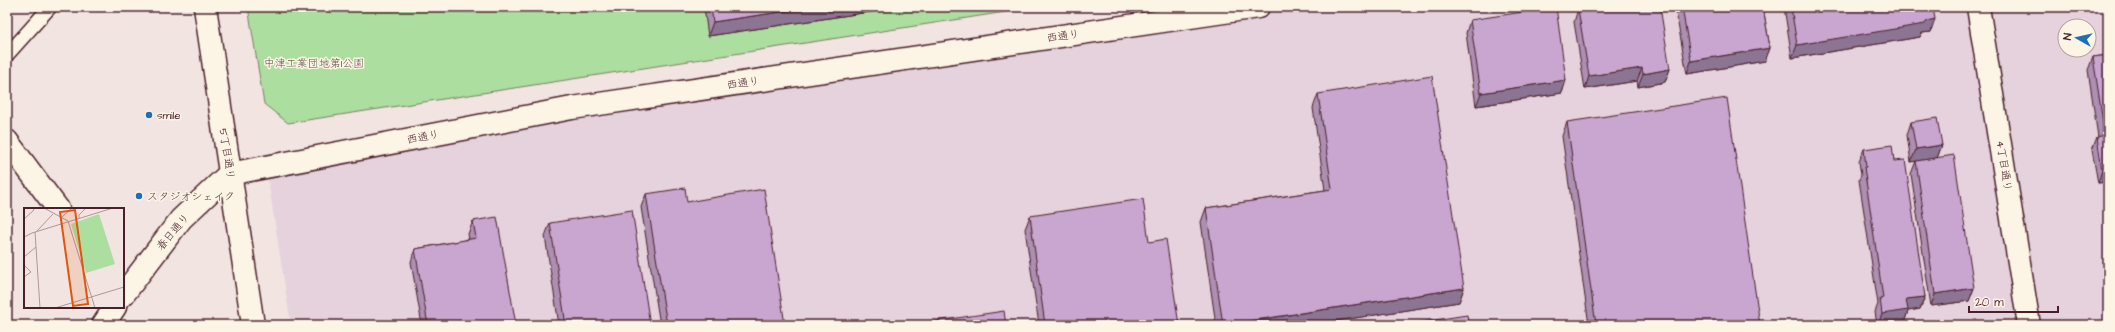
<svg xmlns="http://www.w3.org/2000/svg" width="2115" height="332" viewBox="0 0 2115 332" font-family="'Architects Daughter','Klee One',sans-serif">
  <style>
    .built { fill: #e5d2dc; fill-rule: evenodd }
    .green { fill: #acde9f; stroke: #7b7e65 }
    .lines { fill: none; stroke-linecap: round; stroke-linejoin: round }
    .service-casing { stroke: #4a1f2b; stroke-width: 16 }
    .minor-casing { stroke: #4a1f2b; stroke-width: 25 }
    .tertiary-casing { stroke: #4a1f2b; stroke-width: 25 }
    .service { stroke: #fcf5e5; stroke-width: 13 }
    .minor { stroke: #fcf5e5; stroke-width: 22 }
    .tertiary { stroke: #fcf5e5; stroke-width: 22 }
    .wall { fill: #ac8fb3; stroke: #4a1f2b }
    .shaded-wall { fill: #8c7492; stroke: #4a1f2b }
    .building { fill: #c8a6d0; stroke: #4a1f2b }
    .poi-dot { fill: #1f6fb2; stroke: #fcf5e5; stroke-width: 1.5 }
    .labels { text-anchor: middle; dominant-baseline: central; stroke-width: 3; stroke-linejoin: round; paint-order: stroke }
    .street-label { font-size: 11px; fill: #4a1f2b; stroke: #fcf5e5 }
    .park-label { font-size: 11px; fill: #624f48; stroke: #fcf5e5 }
    .poi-label { font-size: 11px; fill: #4a1f2b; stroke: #fcf5e5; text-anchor: start }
    .inset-road { fill: none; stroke: #af9698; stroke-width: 1 }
    .view { fill: #e0560e; fill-opacity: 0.15; stroke: #e0560e; stroke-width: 2 }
    .inset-edge { fill: none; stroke: #4a1f2b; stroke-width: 2 }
  </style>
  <rect width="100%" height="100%" fill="#f2e5e1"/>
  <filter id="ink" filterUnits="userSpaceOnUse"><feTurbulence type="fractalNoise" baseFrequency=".025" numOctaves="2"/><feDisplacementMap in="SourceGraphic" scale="8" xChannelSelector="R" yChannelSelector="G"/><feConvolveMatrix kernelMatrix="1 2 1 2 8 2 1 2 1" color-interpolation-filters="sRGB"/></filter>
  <g filter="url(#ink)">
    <!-- built -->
    <path class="built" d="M1273,7H2108V325H291L266,167ZM2065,26H2089V50H2065Z"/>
    <!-- green -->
    <polygon class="green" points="248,7 1038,7 288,123 264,104"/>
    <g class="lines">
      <!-- service casing -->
      <g class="service-casing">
        <polyline id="service" points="7,55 50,7"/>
      </g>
      <!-- minor casing -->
      <g class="minor-casing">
        <polyline id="minor" points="7,141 58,209"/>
      </g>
      <!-- tertiary casing -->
      <g class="tertiary-casing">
        <g id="tertiary">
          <polyline points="205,7 253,325"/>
          <polyline points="1978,7 2029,325"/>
          <polyline points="229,174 572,108 1258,7"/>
          <polyline points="123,295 181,219 229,174"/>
          <polyline points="103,325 115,307"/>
        </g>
      </g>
      <!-- service -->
      <use href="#service" class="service"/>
      <!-- minor -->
      <use href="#minor" class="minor"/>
      <!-- tertiary -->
      <use href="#tertiary" class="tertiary"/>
    </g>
    <!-- wall -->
    <g class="wall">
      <polygon points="704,7 903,7 708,36"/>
      <polygon points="1675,7 1763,7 1770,48 1765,61 1687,74"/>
      <polygon points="1784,7 1933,7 1931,32 1922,33 1920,37 1792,58"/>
      <polygon points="1578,9 1670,69 1665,82 1638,87 1637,81 1585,89 1574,22"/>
      <polygon points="1470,20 1566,80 1562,93 1476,106 1466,33"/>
      <polygon points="2108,55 2108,197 2106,182 2098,183 2092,150 2097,137 2098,137 2088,70 2093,57"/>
      <polygon points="1318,94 1464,288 1459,302 1322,323 1322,325 1216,325 1201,222 1206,208 1325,190 1313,108"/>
      <polygon points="1567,122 1760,325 1589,325 1562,136"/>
      <polygon points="1911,122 1942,145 1937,158 1974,288 1969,301 1931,306 1911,174 1916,161 1911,162 1907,135"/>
      <polygon points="1864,149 1894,161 1925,297 1920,309 1908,311 1904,323 1891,325 1877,325 1875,312 1878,304 1859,180 1861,175 1859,162"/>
      <polygon points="646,194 687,202 785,325 660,325 641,207"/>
      <polygon points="1030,216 1149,242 1179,325 1039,325 1025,229"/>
      <polygon points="473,221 516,325 422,325 411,262 415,249 469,239 468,234"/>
      <polygon points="550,223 650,325 559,325 545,236"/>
    </g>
    <!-- shaded-wall -->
    <g class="shaded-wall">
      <polygon points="814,7 903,7 708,36 713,22"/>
      <polygon points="1935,19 1931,32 1922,33 1920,37 1792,58 1797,45"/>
      <polygon points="1770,48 1765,61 1687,74 1691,61"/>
      <polygon points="1642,68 1637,81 1585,89 1589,76"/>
      <polygon points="1670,69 1665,82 1638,87 1643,74"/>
      <polygon points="1566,80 1562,93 1476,106 1481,93"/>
      <polygon points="1942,145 1937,158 1911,162 1916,149"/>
      <polygon points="2108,169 2108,175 2106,182 2098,183 2102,170"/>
      <polygon points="1464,288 1459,302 1310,325 1224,325"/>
      <polygon points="1974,288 1969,301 1931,306 1935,294"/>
      <polygon points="1925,297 1920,309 1908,311 1904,323 1891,325 1878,325 1882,314 1906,299"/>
    </g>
    <!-- building -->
    <g class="building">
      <polygon points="711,7 814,7 713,22"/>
      <polygon points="1556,7 1566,80 1481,93 1470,20"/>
      <polygon points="1589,7 1660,7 1670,69 1643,74 1642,68 1589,76 1578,9"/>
      <polygon points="1682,7 1763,7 1770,48 1691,61"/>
      <polygon points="1791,7 1933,7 1935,19 1927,21 1925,24 1797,45"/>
      <polygon points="2108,55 2108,169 2102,170 2097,137 2105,135 2093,57"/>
      <polygon points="1432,76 1464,288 1223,325 1206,208 1332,189 1318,94"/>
      <polygon points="1727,98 1760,325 1596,325 1567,122"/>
      <polygon points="1937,118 1942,145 1916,149 1911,122"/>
      <polygon points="1892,145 1894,161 1905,160 1925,297 1906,299 1908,310 1882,314 1880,299 1883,298 1864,167 1866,167 1864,149"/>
      <polygon points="1954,155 1974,288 1935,294 1916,161"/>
      <polygon points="685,188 687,202 764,189 785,325 667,325 646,194"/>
      <polygon points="1143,199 1149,242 1166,239 1179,325 1045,325 1030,216"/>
      <polygon points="632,210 650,325 566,325 550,223"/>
      <polygon points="497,217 516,325 428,325 415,249 476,238 473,221"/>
      <polygon points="1004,311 1006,325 910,325"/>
      <polygon points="1467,315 1469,325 1402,325"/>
      <polygon points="1322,322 1322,325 1303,325"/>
    </g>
  </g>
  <!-- markers -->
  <g class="poi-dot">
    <circle cx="149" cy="115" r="4"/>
    <circle cx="139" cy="196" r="4"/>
  </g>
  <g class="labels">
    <!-- street labels -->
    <g class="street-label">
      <text transform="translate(1063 36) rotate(-8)">西通り</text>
      <text transform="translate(743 83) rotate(-8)">西通り</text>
      <text transform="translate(423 137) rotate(-11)">西通り</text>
      <text transform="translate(227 154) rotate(81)">5丁目通り</text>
      <text transform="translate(2004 166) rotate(81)">4丁目通り</text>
      <text transform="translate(173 232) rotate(-50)">春日通り</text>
    </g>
    <!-- park labels -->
    <g class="park-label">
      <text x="314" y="63">中津工業団地第1公園</text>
    </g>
    <!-- poi labels -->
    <g class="poi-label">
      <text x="157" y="115">smile</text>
      <text x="147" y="196">スタジオシェイク</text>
    </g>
  </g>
  <!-- overview -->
  <g transform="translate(24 208)">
    <rect width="100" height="100" fill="#f2e5e1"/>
    <path d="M75,6L91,56L62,65L47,16Z" fill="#acde9f"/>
    <path class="inset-road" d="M20,0L44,13M38,9L48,0M55,10V7L62,0M0,11L10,2L9,0M44,13L71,100M13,23L29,6M11,24L16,100M0,29L8,25L89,0M0,49L12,39M0,57L7,64L0,69M31,100L100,79"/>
    <path class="view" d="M51,2L64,96L49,98L36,4Z"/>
    <rect width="100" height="100" class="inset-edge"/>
  </g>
  <!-- margin -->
  <rect width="2115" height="332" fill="none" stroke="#fcf5e5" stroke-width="24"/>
  <rect x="12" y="12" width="2091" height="308" fill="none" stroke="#4a1f2b" stroke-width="1.5" filter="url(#ink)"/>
  <!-- north arrow -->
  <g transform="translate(2077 38) rotate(278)"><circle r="19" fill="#fcf5e5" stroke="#b59f9b"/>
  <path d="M0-3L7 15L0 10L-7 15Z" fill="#1f6fb2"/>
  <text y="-6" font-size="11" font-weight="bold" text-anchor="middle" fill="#4a1f2b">N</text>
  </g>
  <!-- scale -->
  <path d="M1969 306v6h89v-6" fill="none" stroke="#4a1f2b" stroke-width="2"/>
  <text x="1975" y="306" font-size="12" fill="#4a1f2b" stroke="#fcf5e5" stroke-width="3" paint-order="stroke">20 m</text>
</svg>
